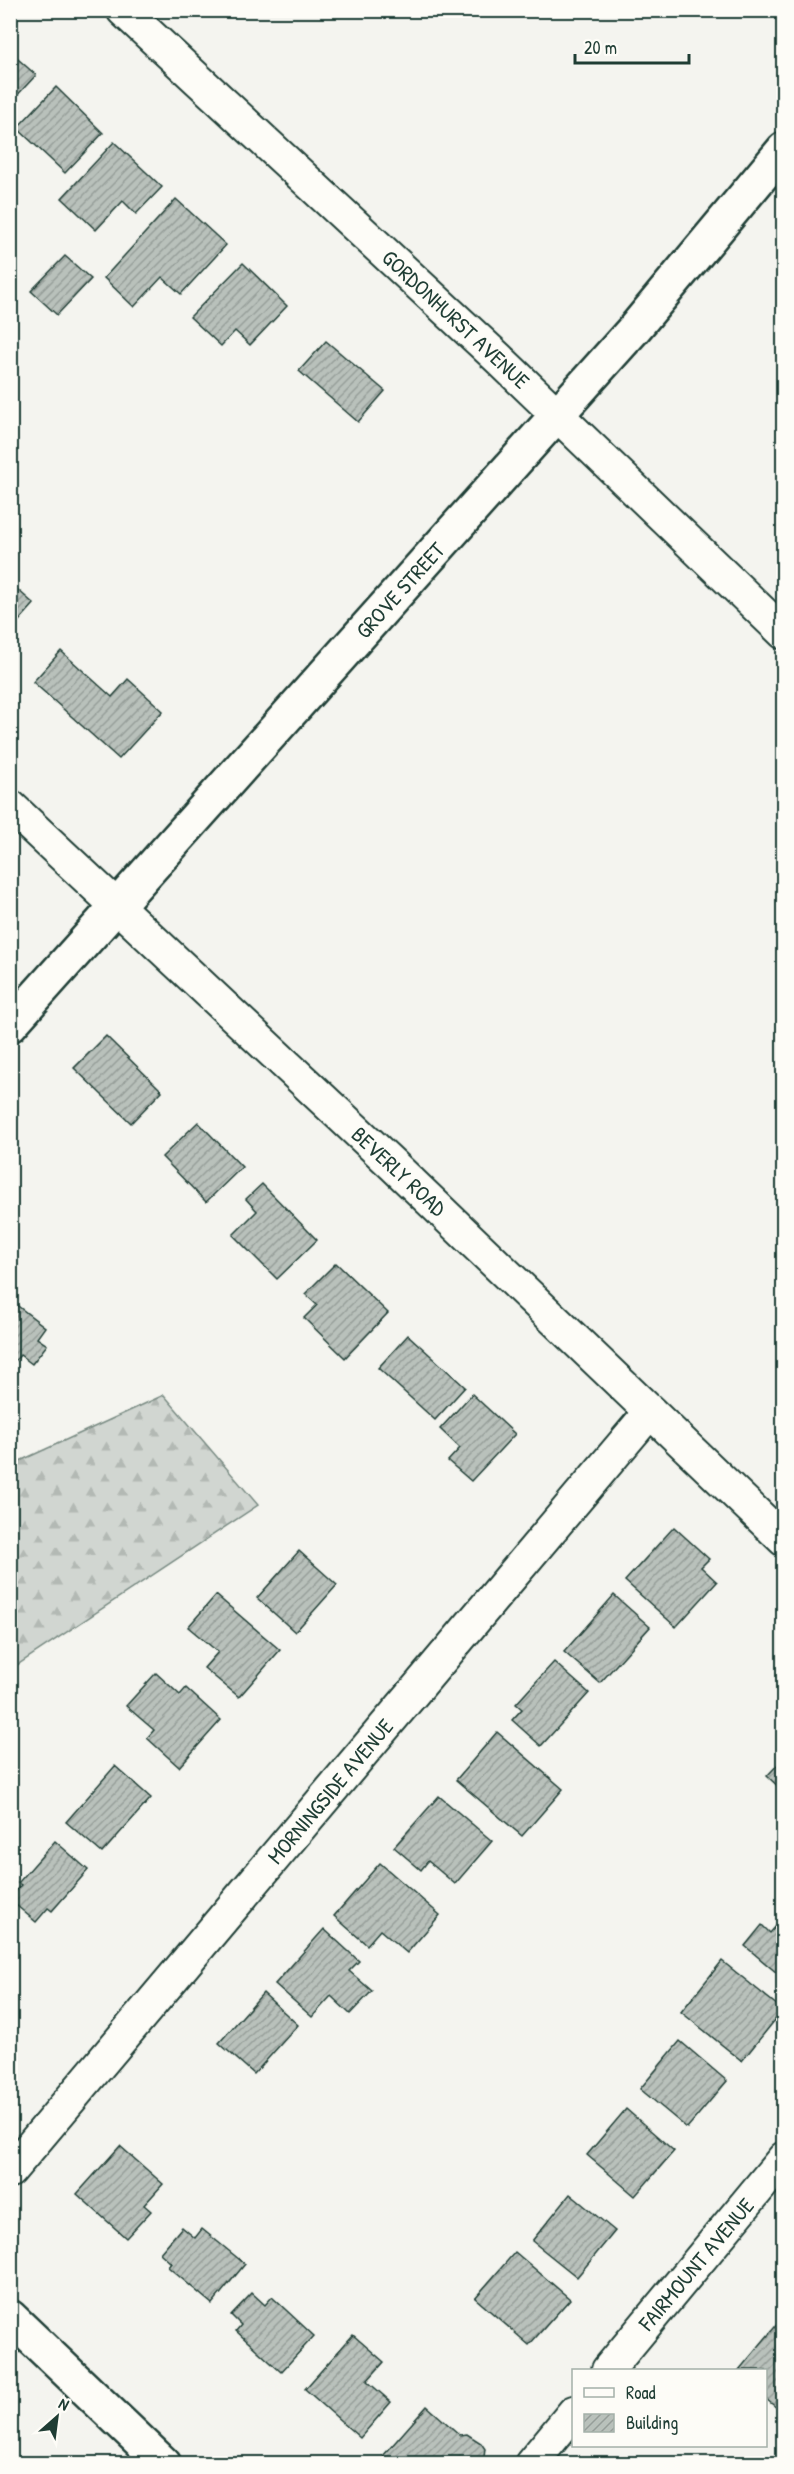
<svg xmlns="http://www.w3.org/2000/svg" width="794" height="2474" viewBox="0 0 794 2474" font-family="'Patrick Hand',sans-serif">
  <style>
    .forest { fill: url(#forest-firs); stroke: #788a82; stroke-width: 1.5 }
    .building { fill: url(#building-hatch); stroke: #1f3d34; stroke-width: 1.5 }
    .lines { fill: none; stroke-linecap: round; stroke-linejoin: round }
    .minor-casing { stroke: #1f3d34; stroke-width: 36 }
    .secondary-casing { stroke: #1f3d34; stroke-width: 38 }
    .minor { stroke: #fdfcf7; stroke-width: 32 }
    .secondary { stroke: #fdfcf7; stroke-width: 33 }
    .labels { text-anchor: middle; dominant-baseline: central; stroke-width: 6; stroke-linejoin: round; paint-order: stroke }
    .street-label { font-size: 22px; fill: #1f3d34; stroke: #fdfcf7 }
  </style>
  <defs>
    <pattern id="forest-firs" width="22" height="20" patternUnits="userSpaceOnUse" patternTransform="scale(1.5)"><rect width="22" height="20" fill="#d1d6d1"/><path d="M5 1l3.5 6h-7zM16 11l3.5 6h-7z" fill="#b3b9b4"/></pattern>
    <pattern id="building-hatch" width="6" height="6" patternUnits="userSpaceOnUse" patternTransform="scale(1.5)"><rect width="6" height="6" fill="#b9c1bb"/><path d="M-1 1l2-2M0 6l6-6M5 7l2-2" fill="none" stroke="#969e99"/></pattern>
  </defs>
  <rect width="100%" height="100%" fill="#f4f4ef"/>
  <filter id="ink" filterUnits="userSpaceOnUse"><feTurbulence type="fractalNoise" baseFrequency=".0167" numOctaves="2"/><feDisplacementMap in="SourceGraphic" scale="12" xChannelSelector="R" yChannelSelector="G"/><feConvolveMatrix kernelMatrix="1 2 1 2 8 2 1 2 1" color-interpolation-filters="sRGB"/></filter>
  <g filter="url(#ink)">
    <!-- forest -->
    <polygon class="forest" points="164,1395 258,1505 11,1669 11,1465"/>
    <!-- building -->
    <g class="building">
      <polygon points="10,52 36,75 10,103"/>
      <polygon points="56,87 103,133 65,173 17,128"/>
      <polygon points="114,142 162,187 136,214 123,201 96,230 62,198"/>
      <polygon points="176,199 226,245 181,294 162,277 134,307 104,278"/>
      <polygon points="65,256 91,279 57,315 31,291"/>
      <polygon points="243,263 287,306 250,345 235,331 221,346 190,317"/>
      <polygon points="326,341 385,391 358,422 299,371"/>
      <polygon points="10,583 34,604 10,631"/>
      <polygon points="61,651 112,697 128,679 163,711 119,759 33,682"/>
      <polygon points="106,1036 162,1091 131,1123 74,1068"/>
      <polygon points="198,1122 242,1167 206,1202 162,1157"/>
      <polygon points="262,1184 317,1240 277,1279 233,1235 257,1211 246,1199"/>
      <polygon points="336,1263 388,1313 345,1358 304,1318 317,1305 305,1294"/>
      <polygon points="10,1300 45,1327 37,1338 47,1345 32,1364 20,1355 14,1362 10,1360"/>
      <polygon points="408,1335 465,1387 435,1420 378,1368"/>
      <polygon points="472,1394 515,1434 471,1481 448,1461 460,1448 440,1429"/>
      <polygon points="674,1527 709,1559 701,1567 717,1582 676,1627 625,1581"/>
      <polygon points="299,1551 337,1585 295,1632 257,1598"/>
      <polygon points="216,1595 280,1650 239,1697 204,1668 218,1652 188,1627"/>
      <polygon points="614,1595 650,1627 600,1683 564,1652"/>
      <polygon points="554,1662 589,1693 541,1746 512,1720 522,1709 516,1704"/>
      <polygon points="156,1673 180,1695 186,1688 221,1720 179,1767 147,1738 154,1730 126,1706"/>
      <polygon points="497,1732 563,1789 522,1836 456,1780"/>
      <polygon points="784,1758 784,1792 767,1776"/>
      <polygon points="115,1766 151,1798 102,1853 66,1822"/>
      <polygon points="439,1796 492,1841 455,1884 428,1861 421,1870 394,1847"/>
      <polygon points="55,1841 88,1870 52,1911 48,1908 36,1922 10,1900 10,1897 21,1885 18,1883"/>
      <polygon points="380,1863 440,1915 407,1953 380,1930 367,1945 334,1916"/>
      <polygon points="784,1917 784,1979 745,1946 762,1925 770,1933"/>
      <polygon points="324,1929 359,1961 349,1971 372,1991 350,2014 331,1996 312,2017 275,1984"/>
      <polygon points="722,1961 783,2010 742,2061 681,2012"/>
      <polygon points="263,1993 298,2025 254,2074 219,2043"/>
      <polygon points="680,2041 727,2081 687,2128 640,2089"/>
      <polygon points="626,2109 674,2151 635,2196 587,2155"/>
      <polygon points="120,2146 163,2184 144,2205 151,2211 126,2238 77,2194"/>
      <polygon points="570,2194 615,2231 577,2277 532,2241"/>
      <polygon points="182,2227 195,2238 202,2229 245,2264 212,2304 168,2267 171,2263 160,2253"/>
      <polygon points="515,2252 570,2299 529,2345 475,2298"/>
      <polygon points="252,2293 265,2305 272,2297 314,2336 281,2372 236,2331 241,2325 231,2315"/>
      <polygon points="784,2316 784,2414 766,2399 766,2370 739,2370"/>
      <polygon points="353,2335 384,2362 367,2381 391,2402 360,2438 305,2389"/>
      <polygon points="427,2406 460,2435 467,2434 481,2443 485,2449 484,2457 479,2464 392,2464 383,2456"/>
    </g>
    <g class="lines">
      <!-- minor casing -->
      <g class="minor-casing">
        <g id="minor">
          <polyline points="123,10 498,358 784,633"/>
          <polyline points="10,806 393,1165 784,1540"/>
          <polyline points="10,2171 650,1412"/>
          <polyline points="608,2370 784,2158"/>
          <polyline points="531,2464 574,2412"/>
        </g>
      </g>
      <!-- secondary casing -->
      <g class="secondary-casing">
        <g id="secondary">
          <polyline points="10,1025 634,329 784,149"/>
          <polyline points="10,2317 164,2464"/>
        </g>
      </g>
      <!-- minor -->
      <use href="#minor" class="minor"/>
      <!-- secondary -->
      <use href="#secondary" class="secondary"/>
    </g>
  </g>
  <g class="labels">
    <!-- street labels -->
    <g class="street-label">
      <text transform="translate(456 319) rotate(43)">GORDONHURST AVENUE</text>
      <text transform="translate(400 590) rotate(-48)">GROVE STREET</text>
      <text transform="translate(399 1171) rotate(43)">BEVERLY ROAD</text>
      <text transform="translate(330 1791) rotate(-50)">MORNINGSIDE AVENUE</text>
      <text transform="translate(696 2264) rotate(-50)">FAIRMOUNT AVENUE</text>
    </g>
  </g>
  <!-- margin -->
  <rect width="794" height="2474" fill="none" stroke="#fdfcf7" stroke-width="36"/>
  <rect x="18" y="18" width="758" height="2438" fill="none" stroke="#1f3d34" stroke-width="2" filter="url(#ink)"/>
  <!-- legend -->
  <rect x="572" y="2369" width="195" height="78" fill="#fdfcf7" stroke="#a4b0a9" stroke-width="1.5"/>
  <rect x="584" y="2388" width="30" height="9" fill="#fdfcf7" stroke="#a4b0a9" stroke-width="1.5"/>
  <text x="626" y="2399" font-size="18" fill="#1f3d34">Road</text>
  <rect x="584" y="2414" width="30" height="18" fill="url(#building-hatch)" stroke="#a4b0a9" stroke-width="1.5"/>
  <text x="626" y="2429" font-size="18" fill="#1f3d34">Building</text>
  <!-- north arrow -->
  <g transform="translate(57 2417) rotate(28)" stroke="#fdfcf7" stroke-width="4.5" paint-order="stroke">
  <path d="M0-4.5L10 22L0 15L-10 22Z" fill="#1f3d34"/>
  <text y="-9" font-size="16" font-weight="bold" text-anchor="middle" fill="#1f3d34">N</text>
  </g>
  <!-- scale -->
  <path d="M575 54v9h114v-9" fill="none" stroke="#1f3d34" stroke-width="3"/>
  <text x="584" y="54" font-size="18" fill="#1f3d34" stroke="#fdfcf7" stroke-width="4.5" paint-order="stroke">20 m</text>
</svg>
